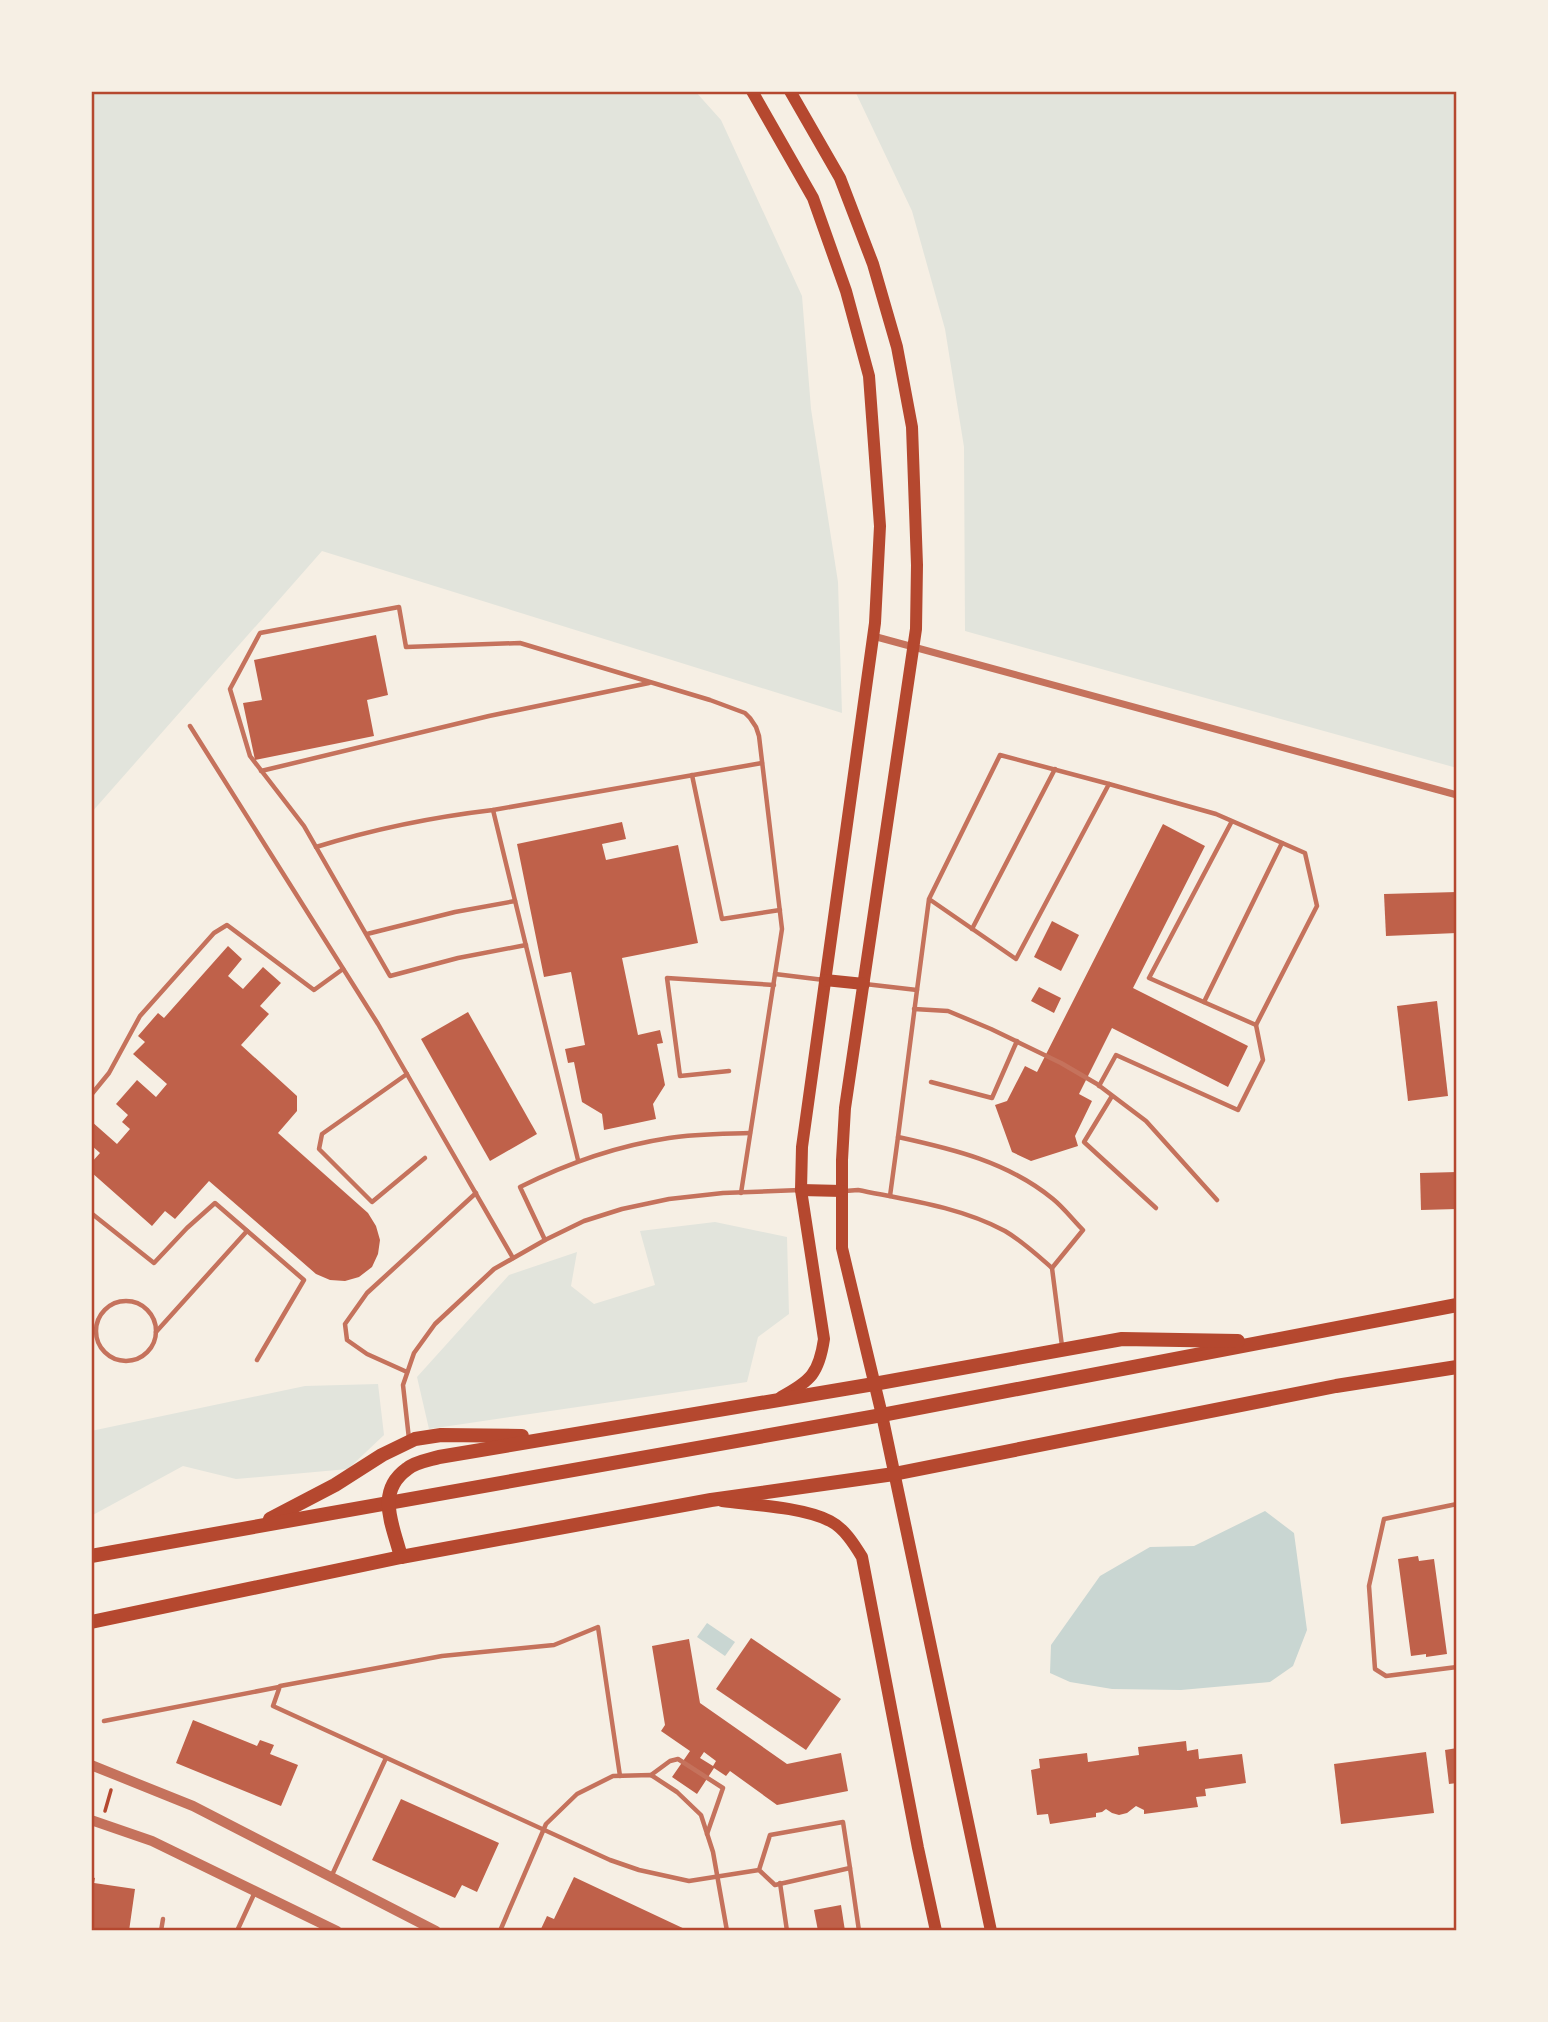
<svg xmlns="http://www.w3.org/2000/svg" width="1548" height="2022" viewBox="0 0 1548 2022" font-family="Merriweather,serif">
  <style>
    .green { fill: #e2e4dc }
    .water { fill: #c9d6d2 }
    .building { fill: #bf614a; fill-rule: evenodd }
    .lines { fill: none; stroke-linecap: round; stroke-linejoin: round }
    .path { stroke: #b5482f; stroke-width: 3.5 }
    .service { stroke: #c5725c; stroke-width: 4.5 }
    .minor { stroke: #c5725c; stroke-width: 7 }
    .tertiary { stroke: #c5725c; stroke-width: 10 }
    .secondary { stroke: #b5482f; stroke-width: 12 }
    .trunk { stroke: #b5482f; stroke-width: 14 }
    .neatline { fill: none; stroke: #b5482f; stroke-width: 2.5 }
  </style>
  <rect width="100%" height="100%" fill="#f6efe4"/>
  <!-- green -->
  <g class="green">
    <polygon points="91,91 695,91 721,120 802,296 811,409 838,582 842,713 322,551 91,813"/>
    <polygon points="855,91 1457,91 1457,768 965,631 964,447 945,329 912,211"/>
    <polygon points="715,1222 787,1237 789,1314 758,1337 747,1382 429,1429 417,1377 509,1275 577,1252 571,1286 594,1304 655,1285 640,1231"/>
    <polygon points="378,1384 384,1435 348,1469 236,1479 183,1466 91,1516 91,1431 305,1386"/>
  </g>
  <!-- water -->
  <g class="water">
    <polygon points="1265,1511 1294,1533 1307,1630 1293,1666 1270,1682 1181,1690 1112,1689 1070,1682 1050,1673 1051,1645 1100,1576 1150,1547 1194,1546"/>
    <polygon points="707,1623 735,1642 725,1656 697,1637"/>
  </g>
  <!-- building -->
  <g class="building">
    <polygon points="376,635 388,695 367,700 374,736 255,760 243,703 262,700 254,660"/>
    <polygon points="622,822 626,839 602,844 606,860 678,845 698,943 622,958 638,1035 660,1030 663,1043 657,1044 665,1085 653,1104 656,1119 604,1130 602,1114 582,1102 574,1062 568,1063 565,1049 585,1045 571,972 544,977 517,844"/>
    <polygon points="1163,824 1205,846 1133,988 1248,1046 1228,1087 1112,1028 1079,1094 1092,1101 1075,1136 1078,1146 1031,1161 1012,1152 995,1105 1007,1101 1025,1066 1037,1072"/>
    <polygon points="1457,892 1457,933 1386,936 1384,894"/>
    <polygon points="1052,921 1079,935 1061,971 1034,957"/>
    <polygon points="228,946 242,959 228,976 243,989 263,967 281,983 260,1006 269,1014 241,1045 297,1096 297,1111 278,1133 368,1213 376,1226 380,1240 378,1254 372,1267 359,1277 345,1281 330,1280 316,1274 209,1181 175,1219 165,1211 152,1226 91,1172 91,1163 100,1153 91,1145 91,1121 117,1144 130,1129 122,1122 128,1115 116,1104 137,1080 156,1097 167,1084 133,1054 145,1042 138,1036 158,1013 164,1018"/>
    <polygon points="1039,987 1061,998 1054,1013 1031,1001"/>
    <polygon points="1437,1001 1448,1096 1408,1101 1397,1006"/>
    <polygon points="468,1012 537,1134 490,1161 421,1039"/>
    <polygon points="1457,1172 1457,1209 1421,1210 1420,1173"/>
    <polygon points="1418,1556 1419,1561 1434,1559 1447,1654 1426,1657 1426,1654 1411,1656 1398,1559"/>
    <polygon points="751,1638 841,1699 806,1750 716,1689"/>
    <path d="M689,1639L700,1703L787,1764L841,1753L848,1791L777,1805L730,1771L726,1776L714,1768L697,1794L672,1777L690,1751L661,1731L665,1725L652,1646ZM704,1752L716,1761L713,1766L700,1758Z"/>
    <polygon points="193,1720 257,1746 260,1740 274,1745 270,1754 298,1765 281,1806 176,1763"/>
    <polygon points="1186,1741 1187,1751 1198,1749 1199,1759 1242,1754 1246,1783 1205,1789 1206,1796 1196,1797 1198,1807 1144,1814 1144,1810 1136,1806 1127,1813 1119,1815 1112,1813 1106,1809 1102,1812 1096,1813 1096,1817 1050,1824 1048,1814 1037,1815 1031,1770 1040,1768 1039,1759 1087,1753 1088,1762 1139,1755 1138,1747"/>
    <polygon points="1457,1748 1457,1783 1449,1784 1445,1750"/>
    <polygon points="1426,1752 1434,1813 1341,1824 1334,1764"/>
    <polygon points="401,1799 499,1843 477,1892 462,1885 455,1898 372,1860"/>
    <polygon points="91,1877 95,1878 94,1883 135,1889 129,1931 91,1931"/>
    <polygon points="574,1877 689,1931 540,1931 547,1916 554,1919"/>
    <polygon points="841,1905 845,1931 818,1931 814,1910"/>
  </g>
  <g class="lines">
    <!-- path -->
    <polyline class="path" points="105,1811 111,1790"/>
    <!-- service -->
    <g class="service">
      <polyline points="190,726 378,1024 513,1258"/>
      <polyline points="261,771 489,716 649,683"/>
      <polyline points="692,775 722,919 780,910"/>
      <polyline points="1109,784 1216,814 1305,853 1317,906 1256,1025 1149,978 1232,821"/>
      <polyline points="493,810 578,1160"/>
      <path d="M316,847C374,829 433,817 493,810L762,763"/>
      <polyline points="972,929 1055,769"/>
      <polyline points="367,934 455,912 515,901"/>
      <polyline points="526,945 458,958 390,976 304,826 250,756 230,689 260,633 399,607 406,647 520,643 710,700 745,713 750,718 756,727 759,736 782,929 741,1193"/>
      <polyline points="775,974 824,980"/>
      <polyline points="865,984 917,990 929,899 1000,755 1109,784 1016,959 929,899"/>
      <path d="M917,990L898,1137C953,1149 1008,1162 1053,1199C1064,1208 1073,1220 1083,1230L1052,1268L1062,1346"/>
      <polyline points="1204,1002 1282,843"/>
      <polyline points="914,1009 948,1011 991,1029 1061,1063 1097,1084 1146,1121 1217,1200"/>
      <polyline points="729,1071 680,1076 667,978 774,985"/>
      <polyline points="407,1074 322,1134 319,1149 372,1202 425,1158"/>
      <polyline points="931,1082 992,1098 1017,1041"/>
      <polyline points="1099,1086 1116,1055 1238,1110 1263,1060 1256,1025"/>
      <polyline points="91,1095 109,1073 140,1016 214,933 227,925 314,990 343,969"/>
      <polyline points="1112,1096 1084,1142 1156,1208"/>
      <path d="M845,1191L858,1190C908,1200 960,1207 1005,1231C1022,1241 1037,1255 1052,1268"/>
      <polyline points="890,1196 898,1137"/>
      <polyline points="91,1213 154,1263 187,1228 215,1203 304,1280 257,1360"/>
      <path d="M545,1240L520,1187C568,1163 616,1146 669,1138C695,1134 723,1134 750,1133"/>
      <circle cx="126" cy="1331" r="30"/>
      <polyline points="156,1332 247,1231"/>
      <polyline points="407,1372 367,1354 347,1340 345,1324 367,1293 476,1193"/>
      <polyline points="409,1439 403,1385 414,1353 435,1324 494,1269 545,1240 584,1221 622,1209 669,1199 723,1193 800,1190"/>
      <polyline points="1457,1504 1384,1519 1369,1586 1375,1669 1386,1676 1457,1667"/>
      <polyline points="104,1721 279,1687"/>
      <polyline points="651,1775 670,1761 678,1759 723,1788 707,1834"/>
      <polyline points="620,1776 598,1627 554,1645 442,1656 280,1686 273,1706 610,1860 639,1870 689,1881 759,1870 775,1885 850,1868 843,1822 770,1835 759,1870"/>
      <polyline points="850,1868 859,1931"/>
      <polyline points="332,1875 386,1758"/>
      <polyline points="780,1883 787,1931"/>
      <polyline points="161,1931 163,1919"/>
      <polyline points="237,1931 255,1892"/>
      <polyline points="500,1931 546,1824 577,1794 613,1776 651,1775 677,1792 701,1815 713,1852 727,1931"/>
    </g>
    <!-- minor -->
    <polyline class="minor" points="873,636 1457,795"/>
    <!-- tertiary -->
    <g class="tertiary">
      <polyline points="91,1765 193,1806 436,1931"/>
      <polyline points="91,1820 152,1841 337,1931"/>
    </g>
    <!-- secondary -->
    <g class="secondary">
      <path d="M752,91L813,198L846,291L869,376L880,526L875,623L802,1147L801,1190L824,1339C819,1373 811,1381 781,1397"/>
      <polyline points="790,91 840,178 873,264 897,347 912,427 917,565 916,629 845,1108 842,1160 842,1248 882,1415 991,1931"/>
      <polyline points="825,980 864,984"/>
      <polyline points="801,1190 842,1191"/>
      <path d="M722,1501C753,1505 802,1507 830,1521C844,1528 854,1544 862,1557L918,1848L936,1931"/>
    </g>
    <!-- trunk -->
    <g class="trunk">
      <polyline points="270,1519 335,1485 382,1455 415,1439 441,1435 522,1436"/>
      <polyline points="91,1556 882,1415 1457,1305"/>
      <path d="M401,1557C393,1525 375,1492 407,1469C415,1462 429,1460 439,1457L874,1384L1122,1339L1238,1341"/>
      <polyline points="91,1622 401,1557 711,1500 894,1474 1336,1386 1457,1367"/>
    </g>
  </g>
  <!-- border -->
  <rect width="1548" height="2022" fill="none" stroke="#f6efe4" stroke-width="186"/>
  <rect x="93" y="93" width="1362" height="1836" class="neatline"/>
</svg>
